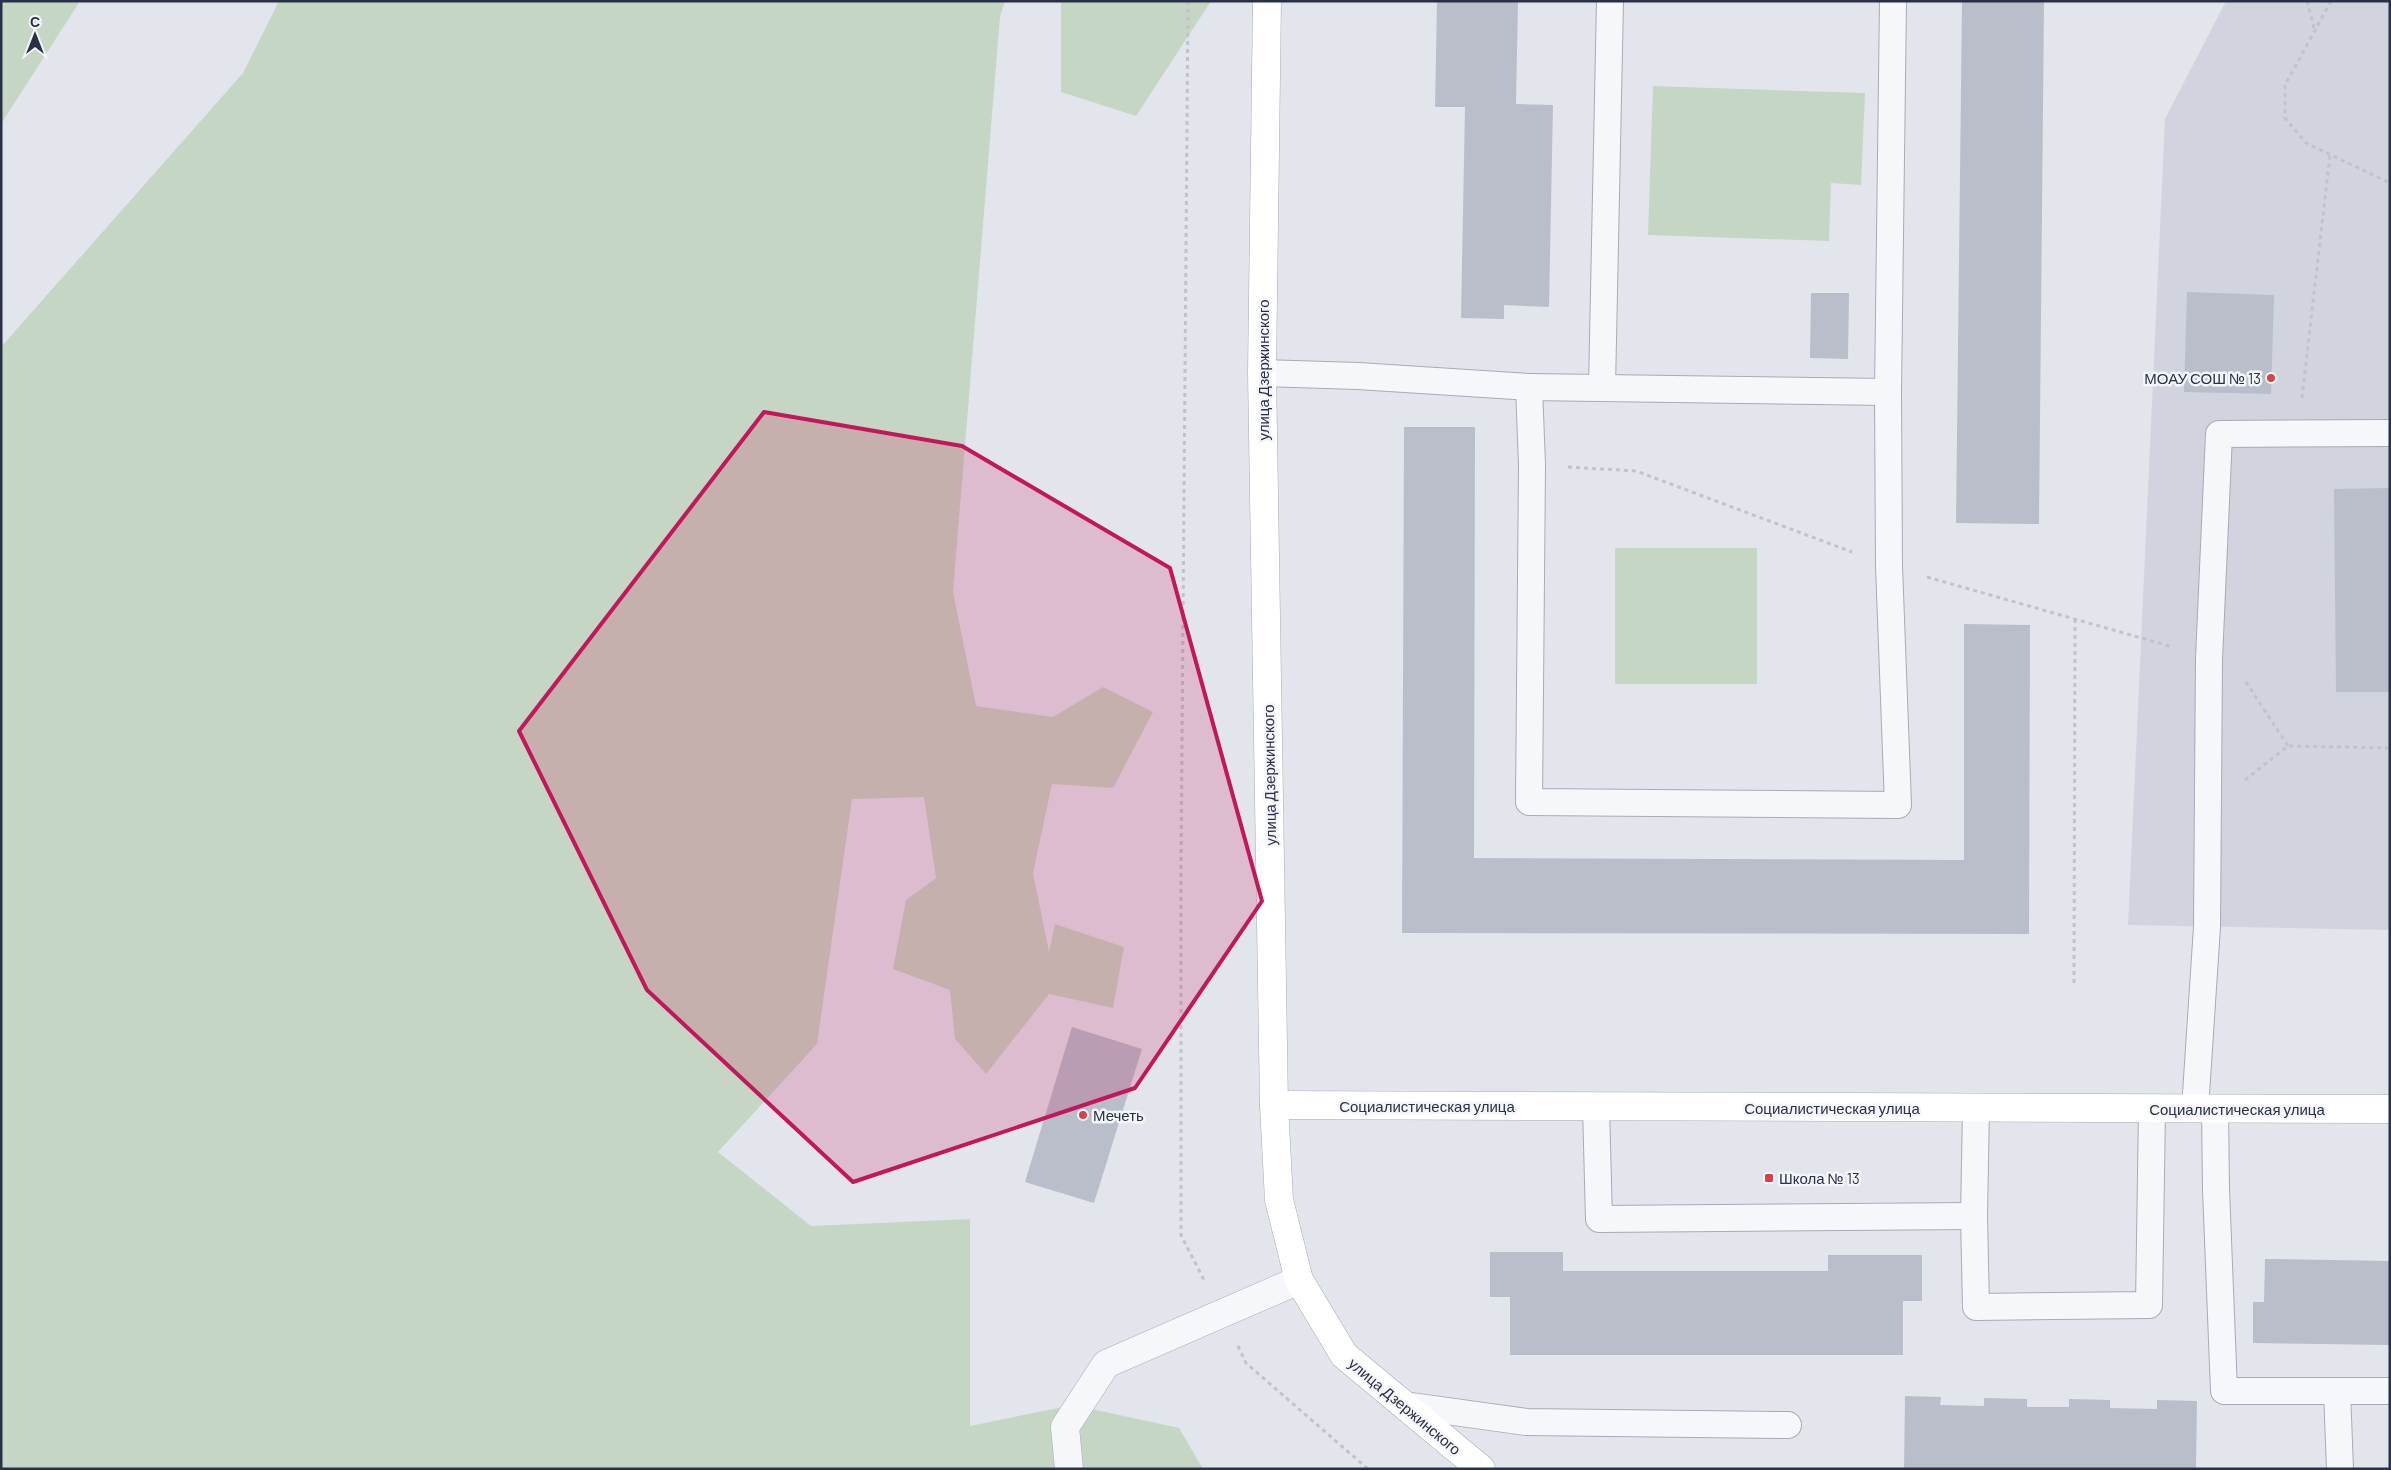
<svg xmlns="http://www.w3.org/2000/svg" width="2391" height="1470" viewBox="0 0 2391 1470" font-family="Barlow,sans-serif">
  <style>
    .built { fill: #d1d4de }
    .green { fill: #c6d6c4 }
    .building { fill: #babeca }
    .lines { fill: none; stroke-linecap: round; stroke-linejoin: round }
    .service-casing { stroke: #a8abb7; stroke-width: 28 }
    .minor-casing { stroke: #a8abb7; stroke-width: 29 }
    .secondary-casing { stroke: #a8abb7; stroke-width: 29 }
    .path { stroke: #c1c3cb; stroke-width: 3; stroke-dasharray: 4 4; stroke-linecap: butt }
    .service { stroke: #f6f7fa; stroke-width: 26 }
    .minor { stroke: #f6f7fa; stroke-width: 28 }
    .secondary { stroke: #fff; stroke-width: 28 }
    .marked { fill: #c2185b; fill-opacity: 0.2; stroke: #c2185b; stroke-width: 4; stroke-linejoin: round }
    .poi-dot { fill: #d44547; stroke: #f3f5f9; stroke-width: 2 }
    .labels { text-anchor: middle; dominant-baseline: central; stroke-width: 5; stroke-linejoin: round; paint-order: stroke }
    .street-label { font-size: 15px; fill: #2a3045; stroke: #f3f5f9 }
    .poi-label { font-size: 15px; fill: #2a3045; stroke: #f3f5f9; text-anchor: start }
  </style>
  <rect width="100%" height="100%" fill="#e3e5ec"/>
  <!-- built -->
  <polygon class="built" points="2226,1 2390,1 2390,930 2128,925 2165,119"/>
  <!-- green -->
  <g class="green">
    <polygon points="1,1 80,1 1,124"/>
    <polygon points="279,1 1005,1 1000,17 953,592 976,706 1053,717 1103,687 1153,712 1113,788 1052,784 1033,873 1049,952 1055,924 1124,947 1113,1008 1049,994 986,1074 955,1039 950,990 893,969 906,900 936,878 924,797 852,799 817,1044 718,1152 811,1226 970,1219 970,1426 1073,1405 1179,1428 1203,1469 1,1469 1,347 243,73"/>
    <polygon points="1061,1 1211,1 1136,116 1061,92"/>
    <polygon points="1653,86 1865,93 1861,185 1831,183 1829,241 1648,235"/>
    <rect x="1615" y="548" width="142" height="136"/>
  </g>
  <!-- building -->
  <g class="building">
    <polygon points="1437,1 1518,1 1516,104 1553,105 1549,307 1504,305 1504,319 1461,318 1465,107 1435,107"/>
    <polygon points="1962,1 2044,1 2039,524 1956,523"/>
    <polygon points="2187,292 2274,295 2271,394 2184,392"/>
    <polygon points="1811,293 1849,293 1848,359 1810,358"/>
    <polygon points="1404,427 1475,427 1474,858 1964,860 1964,624 2030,625 2029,934 1402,933"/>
    <polygon points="2390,488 2390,692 2336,692 2334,489"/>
    <polygon points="1072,1027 1142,1049 1094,1203 1025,1182"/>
    <polygon points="1490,1252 1563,1252 1563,1271 1828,1271 1828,1255 1922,1255 1922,1301 1903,1301 1903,1355 1510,1355 1510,1297 1490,1297"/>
    <polygon points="2265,1259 2390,1261 2390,1345 2253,1343 2253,1302 2264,1302"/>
    <polygon points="1905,1396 1941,1397 1940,1405 1984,1406 1984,1398 2027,1399 2027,1407 2069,1407 2069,1399 2110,1400 2110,1408 2157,1409 2157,1400 2197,1401 2196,1469 1904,1469"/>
  </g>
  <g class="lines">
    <!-- service casing -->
    <g class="service-casing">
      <g id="service">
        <polyline points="1262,373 1358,376 1529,387 1532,465 1529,802 1898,805 1889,566 1888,392 1893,1"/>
        <polyline points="1529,387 1888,392"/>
        <polyline points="1602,388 1610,1"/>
        <polyline points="1596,1107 1599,1219 1974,1216"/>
        <polyline points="1976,1108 1974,1216 1976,1307 2149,1305 2152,1109"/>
        <polyline points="2215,1108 2216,1189 2224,1391 2390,1391"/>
        <polyline points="2195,1109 2207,927 2209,659 2219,434 2390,433"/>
        <polyline points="2337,1391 2340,1469"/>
        <polyline points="1404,1405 1526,1422 1788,1425"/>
      </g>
    </g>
    <!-- minor casing -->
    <g class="minor-casing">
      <polyline id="minor" points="1069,1469 1065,1427 1106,1364 1299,1280"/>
    </g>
    <!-- secondary casing -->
    <g class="secondary-casing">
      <g id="secondary">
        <polyline points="1267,1 1262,373 1274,1105 1279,1200 1299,1280 1344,1355 1481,1469"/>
        <polyline points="1274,1105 2390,1109"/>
      </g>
    </g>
    <!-- path -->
    <g class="path">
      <polyline points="1188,1 1181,867 1181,1235 1204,1280"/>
      <polyline points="2307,1 2315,32"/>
      <polyline points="2331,1 2285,85 2285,118 2306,143 2390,183"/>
      <polyline points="2302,398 2330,155"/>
      <polyline points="1568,467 1636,471 1852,552"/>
      <polyline points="1927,577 2173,647"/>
      <polyline points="2246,682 2288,746"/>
      <polyline points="2245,780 2288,746 2390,748"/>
      <polyline points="2074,983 2075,620"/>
      <polyline points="1238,1346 1246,1363 1368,1469"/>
    </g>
    <!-- service -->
    <use href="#service" class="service"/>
    <!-- minor -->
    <use href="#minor" class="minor"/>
    <!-- secondary -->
    <use href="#secondary" class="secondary"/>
  </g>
  <!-- marked area -->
  <path class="marked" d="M764,412L962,446L1170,568L1262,901L1135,1088L853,1182L647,990L519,731Z"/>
  <!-- markers -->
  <g class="poi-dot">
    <circle cx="2271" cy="378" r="5"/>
    <circle cx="1083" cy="1115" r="5"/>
    <rect x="1764" y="1173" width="10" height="10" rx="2.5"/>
  </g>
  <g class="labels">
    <!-- street labels -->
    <g class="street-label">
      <text transform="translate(1263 370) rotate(-90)">улица Дзержинского</text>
      <text transform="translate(1269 775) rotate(-91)">улица Дзержинского</text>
      <text x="1427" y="1106">Социалистическая улица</text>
      <text x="1832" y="1108">Социалистическая улица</text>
      <text x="2237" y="1109">Социалистическая улица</text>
      <text transform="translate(1405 1406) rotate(40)">улица Дзержинского</text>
    </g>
    <!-- poi labels -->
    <g class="poi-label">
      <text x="2261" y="378" text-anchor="end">МОАУ СОШ № 13</text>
      <text x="1093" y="1115">Мечеть</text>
      <text x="1779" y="1178">Школа № 13</text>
    </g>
  </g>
  <!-- border -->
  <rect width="2391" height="1470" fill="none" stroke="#2a3045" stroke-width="5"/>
  <!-- north arrow -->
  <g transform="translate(35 35)" stroke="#f3f5f9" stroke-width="4" paint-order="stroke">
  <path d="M0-4L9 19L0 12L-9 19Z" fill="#2a3045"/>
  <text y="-8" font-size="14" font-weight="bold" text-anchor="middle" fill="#2a3045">С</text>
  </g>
</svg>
